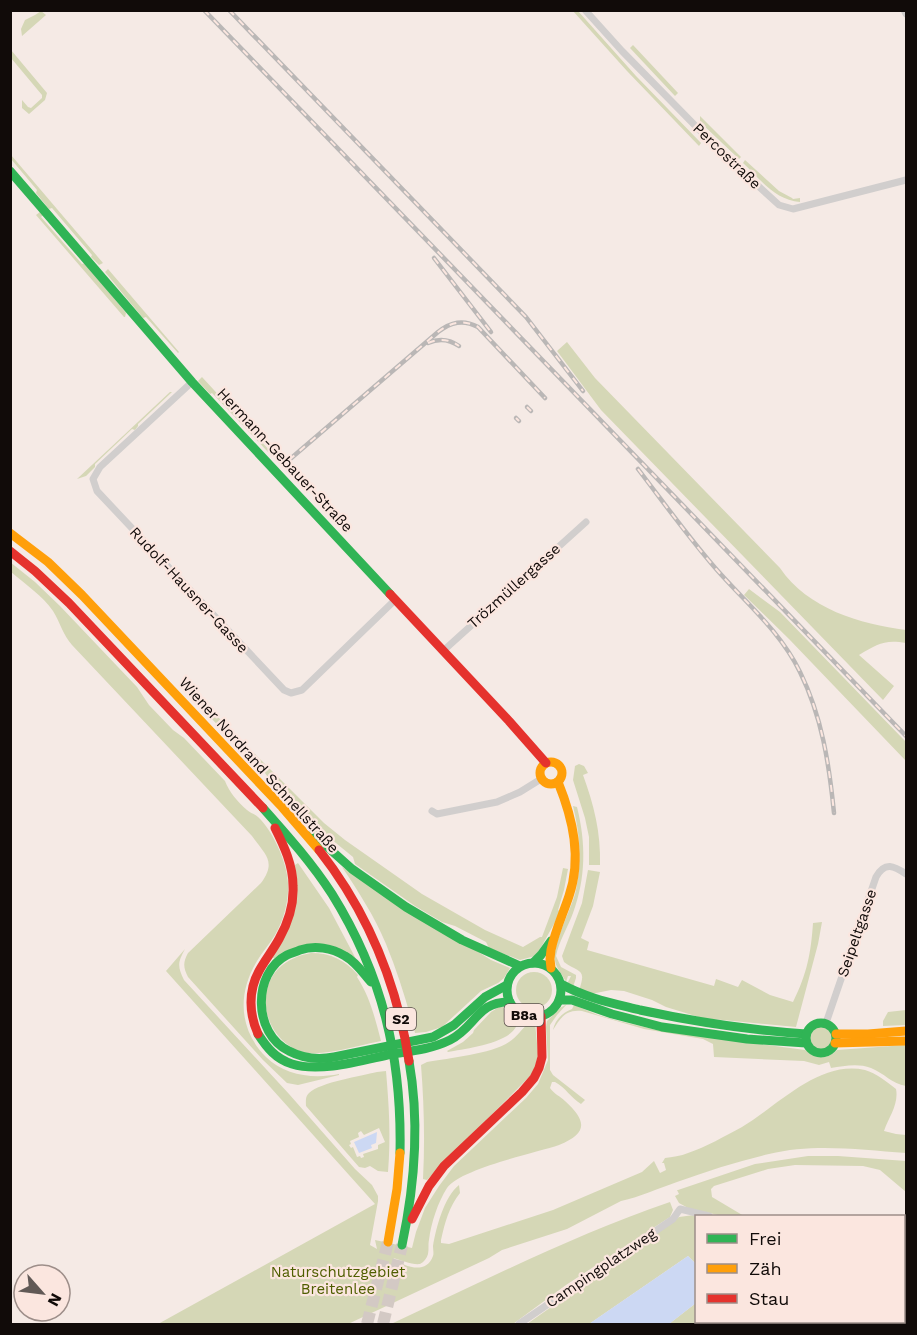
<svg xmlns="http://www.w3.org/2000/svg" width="917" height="1335" viewBox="0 0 917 1335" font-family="'Work Sans',sans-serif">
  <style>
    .green { fill: #d5d7b6; fill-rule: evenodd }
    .water { fill: #ccd8f3 }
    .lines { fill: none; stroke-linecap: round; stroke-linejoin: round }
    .highway-tunnel { stroke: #d3c9c4; stroke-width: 12; stroke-dasharray: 12 6; stroke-linecap: butt }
    .street { stroke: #d1cecd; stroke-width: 7 }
    .fast { stroke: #30b455; stroke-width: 9 }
    .slow { stroke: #ff9f0a; stroke-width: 9 }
    .jam { stroke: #e5322d; stroke-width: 9 }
    .rail-casing { stroke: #bab7b6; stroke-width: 4.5 }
    .rail { stroke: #fbe6df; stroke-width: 2; stroke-dasharray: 7; stroke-linecap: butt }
    .labels { text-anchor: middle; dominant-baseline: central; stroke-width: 4.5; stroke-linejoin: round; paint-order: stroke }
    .shield { fill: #fbe6df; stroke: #574d49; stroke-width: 1.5 }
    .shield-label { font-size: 14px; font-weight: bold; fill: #110b09 }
    .street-label { font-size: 15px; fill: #110b09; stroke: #fbe6df }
    .park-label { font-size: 15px; fill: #4f5e00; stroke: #fbe6df }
  </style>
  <rect width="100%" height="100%" fill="#f5eae5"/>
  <!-- green -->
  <g class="green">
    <polygon points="41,11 46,15 22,36 21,29 25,20 35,15"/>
    <polygon points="573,11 578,11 636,76 701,143 699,146 627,71"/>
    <polygon points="633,45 678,93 675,96 630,48"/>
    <polygon points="11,50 47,93 45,100 29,114 22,108 22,100 28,107 31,108 42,98 42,95 11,58"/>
    <polygon points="700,116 741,157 739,159 700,122"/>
    <polygon points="11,155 103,263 99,265 91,257 92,255 52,208 49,209 36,193 37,190 11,159"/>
    <path d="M745,160L779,191L792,198L793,199L800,198V202C775,200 760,179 743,163Z"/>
    <polygon points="40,212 43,215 41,217 82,264 85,263 126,313 125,317 124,317 36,215"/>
    <polygon points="108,269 179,352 178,353 146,317 143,318 105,272"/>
    <path d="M567,342L595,378L780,568C808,609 860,624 906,630V643C885,639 877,644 859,655L894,686L883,700L601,410L557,351Z"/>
    <polygon points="202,377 270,451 268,452 212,393 210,394 198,381"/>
    <polygon points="170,392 172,392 138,424 138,426 135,430 132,429 95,464 95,467 86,476 77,479"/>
    <path d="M10,562L35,582L60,606L137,687L149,705L173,730L184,738L225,781C229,792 238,802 247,810C250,813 255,814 258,817C273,831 287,862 288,883C289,900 284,920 275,935C270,944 262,952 257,961C237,994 239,1030 266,1057C285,1076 314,1079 339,1074V1075L298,1085L287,1083L263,1060L188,977C183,967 183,962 188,953L261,883C277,861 265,855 252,836L72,645C63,635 60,622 53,611C43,596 25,584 11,572Z"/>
    <polygon points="749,589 780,612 906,742 906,761 789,639 744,595"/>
    <path d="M216,715L324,823L345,840L422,894L485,930L523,947L540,937H542L557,897L563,868L568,869L564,890L558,910L560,911L555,922L539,951L535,956L520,960L489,948L486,942L455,926L442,922L415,906L355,864L353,857L331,839L317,831L270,781C264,770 252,754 240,749L212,719Z"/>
    <path d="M579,764L584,766L588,773L583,775C594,805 601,833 600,865H589V837L585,818L573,780L575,766Z"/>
    <path d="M573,806L577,807C586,843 586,878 573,913C568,927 559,941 556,956L561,967L576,975V978L573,987L567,984L571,976H568L566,982C563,975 556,968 555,961C552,943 572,909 576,890C582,861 580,834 573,806Z"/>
    <polygon points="298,863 329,908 356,959 330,945 275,959 272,957 284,937 295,865"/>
    <path d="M342,867L491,960L510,968L504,978L498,983L481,991L442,1027L426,1032L415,1033C407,1003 398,973 386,944C375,917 358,891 342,867Z"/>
    <path d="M588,870L600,872L593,906L581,938L589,942L587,950L714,986L716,979L738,987L742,980L770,995L793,1002C807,974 811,953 813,923L822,922L818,944L796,1027L702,1018L666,1007L652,1000L624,991L611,990L591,994L579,990C587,968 579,973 564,962L562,956L582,903Z"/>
    <path d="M185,949C178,962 177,966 184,980L289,1094L355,1169L372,1185L378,1196V1201L370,1245L377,1249L375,1240L412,1248L416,1232L425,1208L439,1186L454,1166L526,1098L538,1084L548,1060L546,1027L547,1021L560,1008L567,1004L557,1015L550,1025V1070L553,1075L585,1100L581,1104C571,1098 565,1087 555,1082H552L550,1088C554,1094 560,1096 565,1101C587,1121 588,1133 559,1145C535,1153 460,1169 447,1188C438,1202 431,1223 429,1240C428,1244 429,1249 428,1254C427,1258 424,1262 420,1264C412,1265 401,1260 393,1258C405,1267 426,1275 433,1256C434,1254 433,1249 433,1246C436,1228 444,1197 459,1185L460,1193C449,1207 445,1222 441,1240V1243L449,1244L553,1210L642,1172L654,1161L660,1173L666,1170L664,1163H662L665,1158C672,1157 681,1156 688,1153C706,1147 725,1136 742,1127C779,1105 819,1060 865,1070C876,1073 887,1082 896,1089C899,1104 889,1117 884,1131L896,1134L906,1135V1153C860,1150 815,1143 769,1154C738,1161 708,1171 677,1182C659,1188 640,1197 621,1201L567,1229L502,1250L489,1258L348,1324H158L375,1204L166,971Z"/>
    <path d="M311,953C331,953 345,960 358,975L357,977C370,997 375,1018 381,1041C360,1045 323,1057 303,1052C268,1042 253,996 278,969C287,960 299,955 311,953Z"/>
    <circle cx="534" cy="990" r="18"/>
    <path d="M574,1005L598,1015L619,1021L661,1031L805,1050C816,1059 827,1060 837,1050L906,1045V1086C892,1084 884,1073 871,1068C858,1063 844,1066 831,1068L829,1062L819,1065L804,1061L714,1057L713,1044L703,1039L644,1029L582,1011C565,1009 560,1019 553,1030C555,1020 562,1013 572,1009Z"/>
    <path d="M499,1007H504L518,1018C520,1043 466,1048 448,1052L447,1051L463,1042L473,1033L474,1030L491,1012Z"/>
    <polygon points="906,1010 906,1025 883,1026 883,1021 888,1012"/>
    <path d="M529,1022H535L538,1054L534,1072L427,1180L423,1179C425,1141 424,1103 421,1065L427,1062C449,1058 491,1054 509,1042C517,1037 522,1029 529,1022Z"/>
    <circle cx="821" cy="1038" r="11"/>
    <path d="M386,1071C389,1106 391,1137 388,1172L378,1171L370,1166L365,1168L359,1167L306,1106C306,1101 305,1097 309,1093C321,1082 361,1076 377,1072ZM379,1128L385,1142L378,1145V1149L363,1154L364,1157L361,1158L360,1156L357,1157L353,1147L351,1148L349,1145L351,1144L350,1141L359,1137L358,1133L361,1131L364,1135Z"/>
    <polygon points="808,1156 838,1156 906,1161 906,1192 880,1170 863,1166 795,1165 768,1169 714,1186 711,1189 712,1197 744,1216 722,1216 688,1208 679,1203 675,1196 679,1194 677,1190 678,1190 755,1164"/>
    <path d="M670,1202L673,1210L670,1217L566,1285L513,1324H391C483,1281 574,1235 670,1202Z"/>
    <polygon points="694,1215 698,1216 696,1216 696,1264 688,1256 589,1324 527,1324 679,1217"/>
    <polygon points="696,1303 696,1322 726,1322 722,1324 669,1324"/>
  </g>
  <!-- water -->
  <g class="water">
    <polygon points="377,1132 376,1143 371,1145 372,1148 359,1153 354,1142"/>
    <polygon points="688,1256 696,1264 696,1303 669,1324 589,1324"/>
  </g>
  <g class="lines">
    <!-- highway-tunnel -->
    <g class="highway-tunnel">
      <polyline points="367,1324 388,1242"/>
      <polyline points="383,1324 402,1245"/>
    </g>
    <!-- street -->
    <g class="street">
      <polyline points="585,10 622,51 722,153 779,205 793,209 906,180"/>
      <polyline points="904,10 906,14"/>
      <polyline points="192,382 100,467 93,479 97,491 284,690 291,693 302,690 395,600"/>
      <polyline points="443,651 586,522"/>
      <polyline points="432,811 437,814 497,802 520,792 541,779"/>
      <path d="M826,1023L876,877C885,861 894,866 906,874"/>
      <polyline points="866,1322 869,1324"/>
      <polyline points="519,1324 673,1219 680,1209 709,1216"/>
    </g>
    <!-- fast -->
    <g class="fast">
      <polyline points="10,171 192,382 390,594"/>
      <path d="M263,808C287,835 312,863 332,894C383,976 402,1058 400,1153"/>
      <polyline points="313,834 352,869 406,907 462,940 520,966"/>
      <circle cx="534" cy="990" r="27"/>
      <polyline points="533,963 541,955 551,941"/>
      <path d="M371,982C363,973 356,962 345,956C332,948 315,945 300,950C296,952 291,953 287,955C252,973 253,1034 289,1051C304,1059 318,1060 334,1057L433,1037L454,1025L485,997L507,985"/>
      <path d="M561,984C586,998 612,1003 640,1010C695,1022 750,1030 806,1034"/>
      <polyline points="559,1000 572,1000 612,1014 662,1027 747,1039 806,1043"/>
      <circle cx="821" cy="1038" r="15"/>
      <path d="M258,1034C267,1048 276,1059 292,1064C321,1073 363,1060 392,1054C412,1051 432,1049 450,1040C476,1027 477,1001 510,1002"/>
      <path d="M402,1245C415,1184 420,1123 409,1061"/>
    </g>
    <!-- slow -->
    <g class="slow">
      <polyline points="10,533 48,562 82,595 282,807 319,850"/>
      <circle cx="551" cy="773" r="11"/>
      <path d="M551,968L550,959L551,950C555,931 563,914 569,896C582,858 573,819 558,782"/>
      <polyline points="836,1034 868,1034 906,1031"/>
      <polyline points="835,1043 906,1041"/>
      <polyline points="388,1242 397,1189 400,1153"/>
    </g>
    <!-- jam -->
    <g class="jam">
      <polyline points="10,551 35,571 69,603 263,808"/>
      <polyline points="390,594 509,721 546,763"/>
      <path d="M319,850C367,911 397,984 409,1061"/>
      <path d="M258,1034C249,1014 248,991 259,971C265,960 273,950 279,939C288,923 294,905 293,886C293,865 284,846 275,828"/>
      <polyline points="412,1219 429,1186 444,1166 522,1092 534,1078 539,1068 542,1057 541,1016"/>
    </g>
    <!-- rail casing -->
    <g class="rail-casing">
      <g id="rail">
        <polyline points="204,10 906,736"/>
        <polyline points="229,10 526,317 583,391"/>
        <polyline points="434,258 491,332"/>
        <path d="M428,343C439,338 449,339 459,346"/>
        <polyline points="527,407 531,411"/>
        <polyline points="516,418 519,421"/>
        <path d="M289,460L438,332C451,322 463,319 478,327L545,398"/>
        <path d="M638,469C664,503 689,538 717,570C746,603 780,631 800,672C822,717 829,763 834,813"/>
      </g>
    </g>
    <!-- rail -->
    <use href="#rail" class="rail"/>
  </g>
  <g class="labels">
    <!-- shield labels -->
    <g class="shield">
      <rect x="504.5" y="1004" width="39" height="22" rx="4.5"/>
      <rect x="386" y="1008" width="30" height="22" rx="4.5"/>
    </g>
    <g class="shield-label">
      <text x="524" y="1015">B8a</text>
      <text x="401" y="1019">S2</text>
    </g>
    <!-- street labels -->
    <g class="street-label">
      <text transform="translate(727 156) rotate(44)">Percostraße</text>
      <text transform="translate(285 460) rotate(47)">Hermann-Gebauer-Straße</text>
      <text transform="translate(514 586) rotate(-42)">Trözmüllergasse</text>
      <text transform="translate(189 590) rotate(47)">Rudolf-Hausner-Gasse</text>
      <text transform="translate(259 765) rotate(48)">Wiener Nordrand Schnellstraße</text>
      <text transform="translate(857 933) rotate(-71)">Seipeltgasse</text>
      <text transform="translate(601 1268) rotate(-34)">Campingplatzweg</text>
    </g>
    <!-- park labels -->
    <g class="park-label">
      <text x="338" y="1272">Naturschutzgebiet<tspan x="338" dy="17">Breitenlee</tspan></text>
    </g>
  </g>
  <!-- border -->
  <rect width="917" height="1335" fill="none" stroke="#110b09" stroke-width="24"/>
  <!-- legend -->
  <rect x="695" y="1215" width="210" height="108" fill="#fbe6df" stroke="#9d8e89" stroke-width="1.5"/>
  <rect x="707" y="1234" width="30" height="9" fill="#30b455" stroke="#9d8e89" stroke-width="1.5"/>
  <text x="749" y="1245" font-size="18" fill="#110b09">Frei</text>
  <rect x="707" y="1264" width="30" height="9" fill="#ff9f0a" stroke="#9d8e89" stroke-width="1.5"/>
  <text x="749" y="1275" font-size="18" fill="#110b09">Zäh</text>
  <rect x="707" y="1294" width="30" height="9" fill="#e5322d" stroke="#9d8e89" stroke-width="1.5"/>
  <text x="749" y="1305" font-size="18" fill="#110b09">Stau</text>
  <!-- north arrow -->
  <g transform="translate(42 1293) rotate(118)"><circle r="28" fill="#fbe6df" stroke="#9d8e89" stroke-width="1.5"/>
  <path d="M0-4.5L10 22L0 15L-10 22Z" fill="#615956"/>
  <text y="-9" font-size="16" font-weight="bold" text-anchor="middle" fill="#110b09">N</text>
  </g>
</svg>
